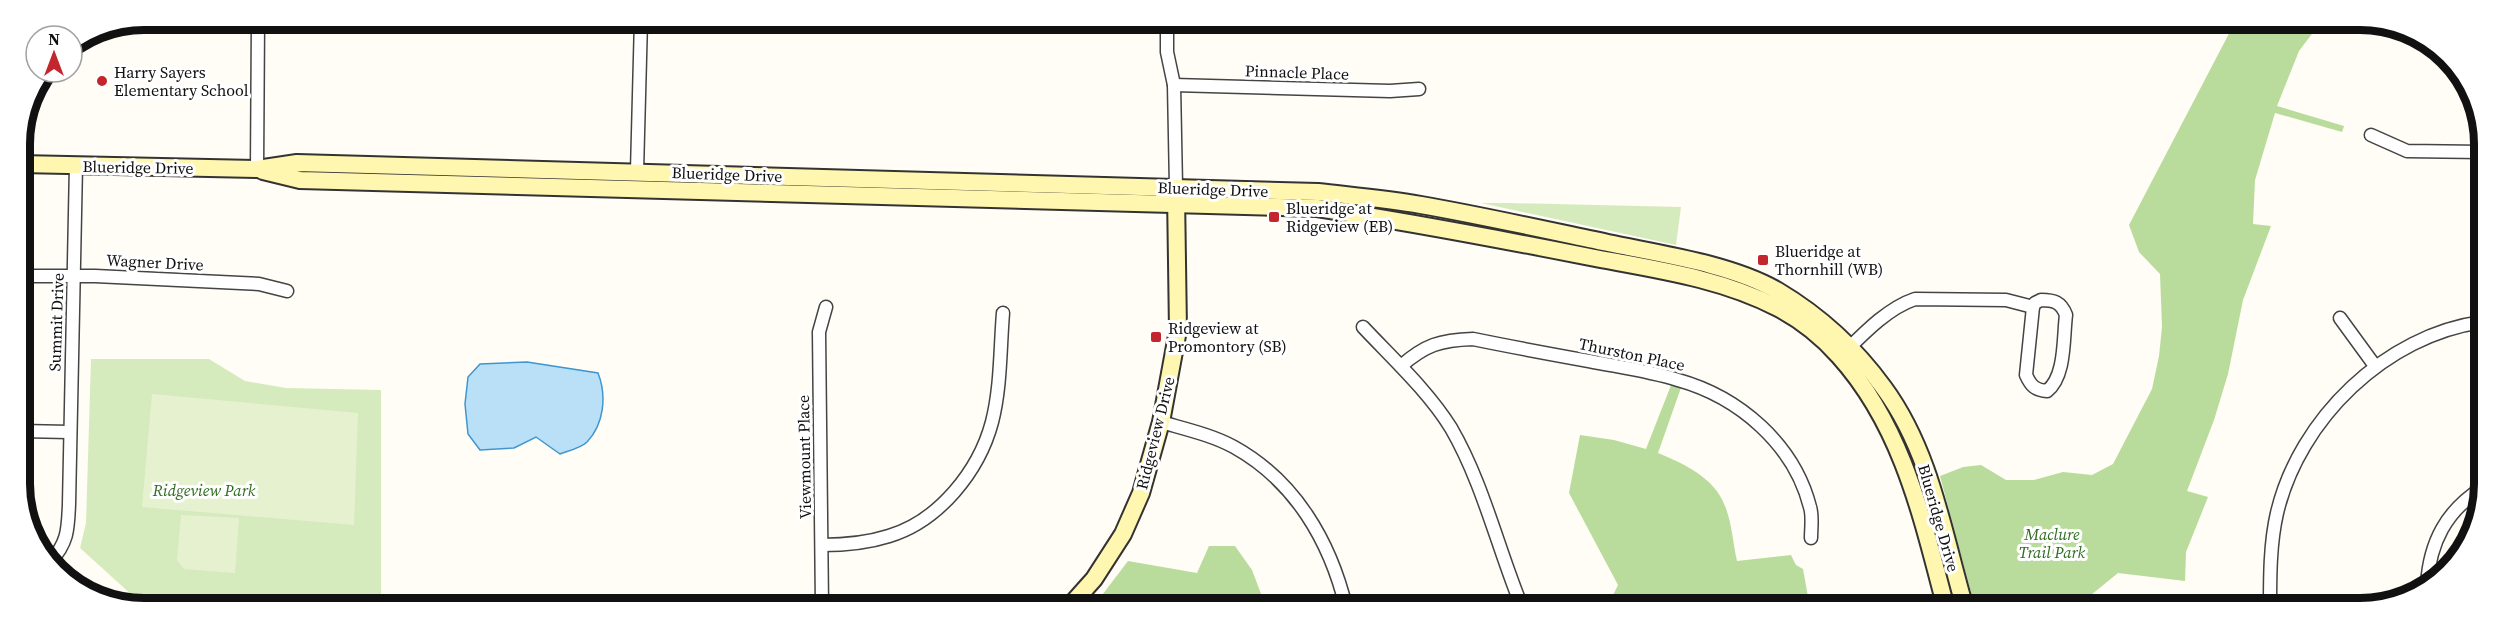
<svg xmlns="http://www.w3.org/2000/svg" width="2504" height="628" viewBox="0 0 2504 628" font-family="'Source Serif 4',serif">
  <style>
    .green { fill: #d5ebbd }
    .forest { fill: #b9dc9c }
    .pitch { fill: #e6f2cf }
    .water { fill: #b9e0f7; stroke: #3f96cf; stroke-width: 1.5 }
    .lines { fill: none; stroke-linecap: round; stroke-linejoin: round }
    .street-casing { stroke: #444; stroke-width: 15 }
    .secondary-casing { stroke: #333; stroke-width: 20 }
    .street { stroke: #fff; stroke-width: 12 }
    .secondary { stroke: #fff6b0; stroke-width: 16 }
    .poi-dot { fill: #c4262e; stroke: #fff; stroke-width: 2 }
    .labels { text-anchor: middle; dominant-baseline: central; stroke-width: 6; stroke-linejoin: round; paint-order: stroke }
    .poi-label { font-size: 16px; fill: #111; stroke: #fff; text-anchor: start }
    .street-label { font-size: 16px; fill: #111; stroke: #fff }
    .park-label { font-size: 16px; font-style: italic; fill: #2f6b1f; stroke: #fff }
    .rim { fill: none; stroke: #111; stroke-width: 8 }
  </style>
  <rect width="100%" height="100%" fill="#fffdf5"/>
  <!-- green -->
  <g class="green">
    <polygon points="1481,203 1508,203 1681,207 1676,245"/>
    <polygon points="91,359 209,359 245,381 286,388 381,390 381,606 144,606 80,548 86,523"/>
  </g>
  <!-- forest -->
  <g class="forest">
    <polygon points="2235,22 2321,22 2299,51 2277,106 2344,126 2342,132 2275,113 2255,180 2253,224 2271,226 2243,300 2228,374 2214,420 2187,491 2208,497 2186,552 2185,581 2118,573 2086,599 2082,608 1975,608 1940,476 1963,467 1981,465 2006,480 2034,480 2063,472 2092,475 2113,464 2152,389 2159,356 2162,327 2160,274 2139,252 2129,225"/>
    <path d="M1673,380L1683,382L1658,453C1684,464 1714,477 1725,506C1732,523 1733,544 1737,561L1791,555L1796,565L1803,569L1810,608L1563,607L1612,597L1618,585L1569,493L1580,435L1614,440L1646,449Z"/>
    <polygon points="1209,546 1235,546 1252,570 1266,607 1093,607 1128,561 1197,573"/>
  </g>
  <!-- pitch -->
  <g class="pitch">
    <polygon points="152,394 358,413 354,525 142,507"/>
    <polygon points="181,515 239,518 235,573 184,569 177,560"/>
  </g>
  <!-- water -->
  <path class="water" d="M527,362L598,373C607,396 604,424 587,442C581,448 568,451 560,454L536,437L514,448L480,450L468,434L465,404L468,377L480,364Z"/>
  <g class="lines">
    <!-- street casing -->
    <g class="street-casing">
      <g id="street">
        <polyline points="1167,21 1167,52 1174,85 1176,187"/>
        <polyline points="1174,85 1390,91 1419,89"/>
        <polyline points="2371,135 2407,151 2482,152"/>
        <polyline points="257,169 258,20"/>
        <polyline points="637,171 641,20"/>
        <polyline points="21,276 95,276 259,284 287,291"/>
        <path d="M2041,300C2054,300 2061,302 2066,315C2063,338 2066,376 2047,391C2035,390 2031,386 2026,375L2033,307L2035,303Z"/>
        <polyline points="2340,318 2375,366"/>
        <path d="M1363,327C1393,359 1428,391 1451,428C1483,483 1498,549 1522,607"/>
        <path d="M1844,353C1864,333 1888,308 1915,299L2006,300L2033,307"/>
        <path d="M1401,366C1425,345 1440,340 1473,339C1512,347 1550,354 1589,361C1619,367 1649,371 1678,380C1739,397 1794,444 1810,507C1813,516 1811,528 1811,538"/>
        <path d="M1161,422C1185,429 1212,435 1234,447C1295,481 1330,541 1346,607"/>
        <polyline points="21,431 69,432"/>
        <path d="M822,545C845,545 867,543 889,536C939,521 979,471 992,422C1001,387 1000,349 1003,313"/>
        <path d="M50,562C68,543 68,529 69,504L76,165"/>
        <path d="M2427,584C2430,542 2446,511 2482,488"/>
        <polyline points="822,607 819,332 826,307"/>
        <polyline points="1501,607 1519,601"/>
        <path d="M2270,608C2270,577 2270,543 2277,513C2299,419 2386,335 2482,322"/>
      </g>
    </g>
    <!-- secondary casing -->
    <g class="secondary-casing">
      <g id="secondary">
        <path d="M20,164L257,169L297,163L1318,192C1352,196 1387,199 1421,205C1484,216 1546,230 1608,243C1660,254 1732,264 1778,291C1820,316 1855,348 1884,388C1931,452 1943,533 1965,608"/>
        <path d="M263,171L300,180L1317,208C1409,222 1499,239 1590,257C1653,269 1721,278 1778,308C1801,320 1822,337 1839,356C1903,427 1922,518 1946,608"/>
        <polyline points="1069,607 1094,579 1123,534 1141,493 1161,422 1178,330 1176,194"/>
      </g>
    </g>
    <!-- street -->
    <use href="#street" class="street"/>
    <!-- secondary -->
    <use href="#secondary" class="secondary"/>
  </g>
  <!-- markers -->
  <g class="poi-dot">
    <circle cx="102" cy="81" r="6"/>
    <rect x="1268" y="211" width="12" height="12" rx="3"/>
    <rect x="1757" y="254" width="12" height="12" rx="3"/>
    <rect x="1150" y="331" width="12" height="12" rx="3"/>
  </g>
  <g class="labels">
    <!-- poi labels -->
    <g class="poi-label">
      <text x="114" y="72">Harry Sayers<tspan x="114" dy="18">Elementary School</tspan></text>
      <text x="1286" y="208">Blueridge at<tspan x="1286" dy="18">Ridgeview (EB)</tspan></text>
      <text x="1775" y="251">Blueridge at<tspan x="1775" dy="18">Thornhill (WB)</tspan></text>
      <text x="1168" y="328">Ridgeview at<tspan x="1168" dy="18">Promontory (SB)</tspan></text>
    </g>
    <!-- street labels -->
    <g class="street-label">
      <text transform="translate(1297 72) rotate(2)">Pinnacle Place</text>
      <text transform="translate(138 167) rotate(1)">Blueridge Drive</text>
      <text transform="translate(727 174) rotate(2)">Blueridge Drive</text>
      <text transform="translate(1213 189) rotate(2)">Blueridge Drive</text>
      <text transform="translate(155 262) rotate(3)">Wagner Drive</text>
      <text transform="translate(56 322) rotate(-88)">Summit Drive</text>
      <text transform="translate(1632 354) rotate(12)">Thurston Place</text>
      <text transform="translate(1155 433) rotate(-76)">Ridgeview Drive</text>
      <text transform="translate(804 457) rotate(-91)">Viewmount Place</text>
      <text transform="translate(1939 518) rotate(74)">Blueridge Drive</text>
    </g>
    <!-- park labels -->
    <g class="park-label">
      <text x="204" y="490">Ridgeview Park</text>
      <text x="2052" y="534">Maclure<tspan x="2052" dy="18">Trail Park</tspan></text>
    </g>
  </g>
  <!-- crop -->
  <path d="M0 0H2504V628H0ZM144 30H2360A114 114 0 0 1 2474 144V484A114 114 0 0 1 2360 598H144A114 114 0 0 1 30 484V144A114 114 0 0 1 144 30Z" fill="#fff" fill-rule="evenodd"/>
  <path class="rim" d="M144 30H2360A114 114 0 0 1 2474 144V484A114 114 0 0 1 2360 598H144A114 114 0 0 1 30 484V144A114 114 0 0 1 144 30Z"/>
  <!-- north arrow -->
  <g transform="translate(54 54)"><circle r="28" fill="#ffffff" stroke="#a0a0a0" stroke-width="1.5"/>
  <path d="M0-4.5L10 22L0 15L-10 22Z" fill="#c4262e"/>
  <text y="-9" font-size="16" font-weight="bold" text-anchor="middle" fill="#111111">N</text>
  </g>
</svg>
